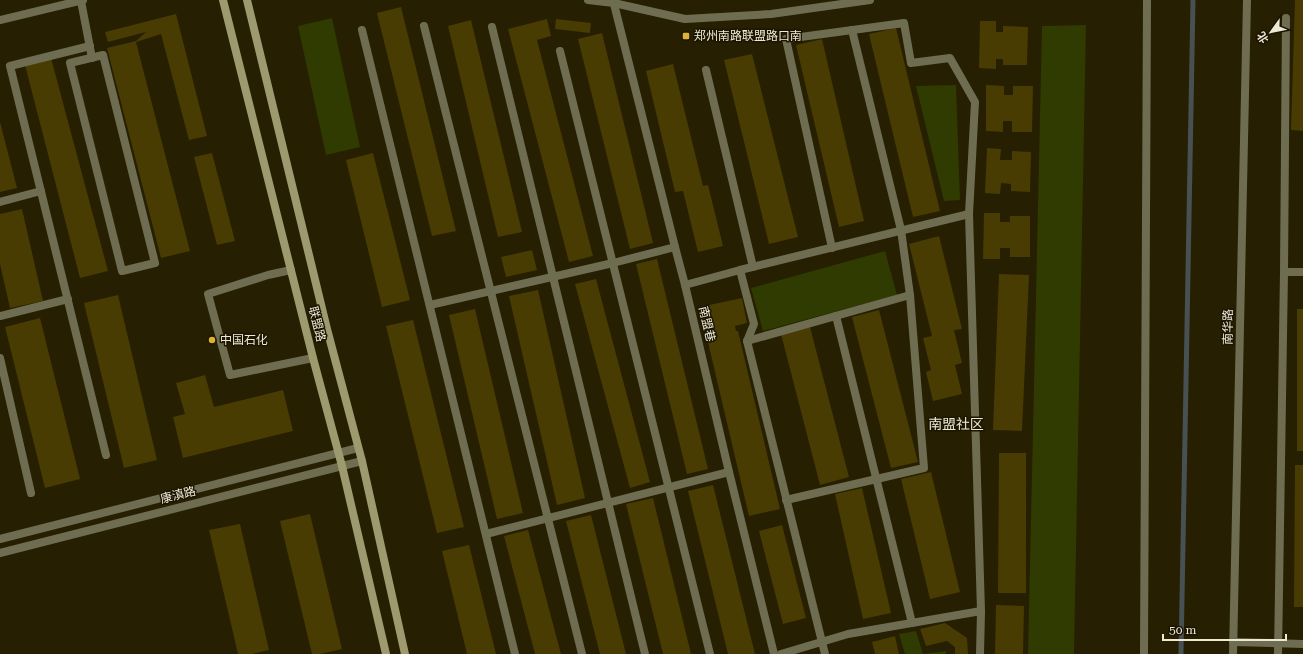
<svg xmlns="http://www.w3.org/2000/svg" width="1303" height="654" viewBox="0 0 1303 654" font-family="'Roboto Serif','Noto Sans SC',serif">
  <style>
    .green { fill: #2f3b00 }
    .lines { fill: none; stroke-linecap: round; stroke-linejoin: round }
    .stream { stroke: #475052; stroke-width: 5 }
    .building { fill: #483c03 }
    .service { stroke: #6e6d52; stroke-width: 8 }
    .minor { stroke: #6e6d52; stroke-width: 8 }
    .tertiary { stroke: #6e6d52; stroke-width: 8 }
    .secondary { stroke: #9c9a6e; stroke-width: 8 }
    .poi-dot { fill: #dcb233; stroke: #1c1500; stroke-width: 1.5 }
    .labels { text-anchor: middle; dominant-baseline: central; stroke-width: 3; stroke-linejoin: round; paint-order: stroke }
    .poi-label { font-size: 12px; fill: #ede9d7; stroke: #1c1500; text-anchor: start }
    .street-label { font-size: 12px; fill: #ede9d7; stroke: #1c1500 }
    .quarter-label { font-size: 14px; fill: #ede9d7; stroke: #1c1500 }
  </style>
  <rect width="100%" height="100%" fill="#261f01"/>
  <!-- green -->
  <g class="green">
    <polygon points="332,18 360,147 326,155 298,26"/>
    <polygon points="1086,25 1074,654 1028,654 1042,26"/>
    <polygon points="956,85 960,200 944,201 916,86"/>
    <polygon points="885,251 897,295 763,331 751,288"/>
    <polygon points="916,631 923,654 946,651 946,654 905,654 899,634"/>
  </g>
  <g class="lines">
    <!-- stream -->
    <polyline class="stream" points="1181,654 1193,0"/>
  </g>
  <!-- building -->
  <g class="building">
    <polygon points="1295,0 1303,0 1303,131 1291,130"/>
    <polygon points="401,7 456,231 432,236 377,13"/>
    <polygon points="176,14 207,136 189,140 161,34 136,42 190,251 161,258 107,48 136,41 146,32 108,42 105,32"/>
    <polygon points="547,19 551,36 537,40 593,256 569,262 508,29"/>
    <polygon points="556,19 591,23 590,33 555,29"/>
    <polygon points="471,20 522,232 498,237 448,26"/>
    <polygon points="980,21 996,21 996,32 1003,32 1003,26 1028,27 1027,65 1003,65 1003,59 996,59 996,69 979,68"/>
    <polygon points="896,28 940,211 913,217 869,34"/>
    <polygon points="602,33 653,243 630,249 578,39"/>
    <polygon points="822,39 864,221 839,227 796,45"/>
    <polygon points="752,54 798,237 769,244 724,60"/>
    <polygon points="51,58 108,271 80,278 25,65"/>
    <polygon points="673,64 703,186 708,185 723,246 698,252 683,191 675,192 646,71"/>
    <polygon points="986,85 1004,86 1004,95 1013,95 1013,86 1033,86 1032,132 1012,132 1012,121 1003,121 1003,132 986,131"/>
    <polygon points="0,122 17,188 0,192"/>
    <polygon points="987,148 1001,149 1000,160 1012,160 1012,151 1031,152 1030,192 1011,191 1011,184 1001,183 1000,194 985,193"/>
    <polygon points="212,153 235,241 217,245 194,157"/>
    <polygon points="373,153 410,300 382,307 346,160"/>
    <polygon points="22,209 43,301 10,308 0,264 0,214"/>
    <polygon points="984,213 1000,213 1000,222 1010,222 1010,216 1030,216 1030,257 1010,257 1010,248 1000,248 1000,259 983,259"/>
    <polygon points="939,236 962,329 954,330 962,363 955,365 962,394 933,401 926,372 931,370 923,338 932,336 909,244"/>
    <polygon points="532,250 537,270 506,277 501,257"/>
    <polygon points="657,259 708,469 687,474 636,264"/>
    <polygon points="999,274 1029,275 1022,431 993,430"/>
    <polygon points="596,279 650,482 630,488 575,284"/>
    <polygon points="538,290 585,498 557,505 509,296"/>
    <polygon points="118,295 157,460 124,468 84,303"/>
    <polygon points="742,298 747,323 735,326 736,331 738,331 780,509 749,516 707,338 717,336 715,331 706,333 700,307"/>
    <polygon points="475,309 523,513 497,519 449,315"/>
    <rect x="1297" y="309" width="6" height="142"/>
    <polygon points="879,310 918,462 891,468 852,317"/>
    <polygon points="40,318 80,479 45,488 5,327"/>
    <polygon points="413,320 464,527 437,533 386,326"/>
    <polygon points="810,327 849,477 820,485 781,334"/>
    <polygon points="205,375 214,407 283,390 293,431 183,458 173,417 185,414 176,383"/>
    <polygon points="999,453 1026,453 1026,593 998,593"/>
    <polygon points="1295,465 1303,465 1303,607 1294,607"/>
    <polygon points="931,472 960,592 930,599 901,479"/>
    <polygon points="713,485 755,654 728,654 688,491"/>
    <polygon points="862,488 891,613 863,619 835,494"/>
    <polygon points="653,498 691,654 663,654 626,504"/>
    <polygon points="310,514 342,649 320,654 312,654 280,521"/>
    <polygon points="591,515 626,654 600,654 566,521"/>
    <polygon points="240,524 269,650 252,654 238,654 209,530"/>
    <polygon points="782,525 806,618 783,624 759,531"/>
    <polygon points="528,530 561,654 535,654 504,536"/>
    <polygon points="469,545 496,654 467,654 442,551"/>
    <polygon points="996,605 1024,606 1023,654 995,654"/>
    <polygon points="945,623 967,638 968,654 955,654 955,647 947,641 926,646 920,629"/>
    <polygon points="895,636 899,654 875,654 872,642"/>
  </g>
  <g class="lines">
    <!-- service -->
    <g class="service">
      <polyline points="81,1 92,58"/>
      <polyline points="424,26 582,654"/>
      <polyline points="492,27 645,654"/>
      <polyline points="362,30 515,654"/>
      <polyline points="90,46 10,66 106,455"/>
      <polyline points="560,51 710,654"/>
      <polygon points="103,55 155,263 122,271 70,63"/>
      <polyline points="706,70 753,267"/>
      <polyline points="0,202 41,191"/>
      <polyline points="832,248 786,39 904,23 911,63 950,58 975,102 969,214 981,611 980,654"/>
      <polyline points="291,270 268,275 208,294 230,375 313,358"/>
      <polyline points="740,270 754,324 747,341 825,654"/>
      <polyline points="1284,272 1286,18"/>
      <polyline points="685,285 740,270 969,214"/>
      <polyline points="430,305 613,263 675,247"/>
      <polyline points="0,316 68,299"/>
      <polyline points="836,316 912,623"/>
      <polyline points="747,341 910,295"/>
      <polyline points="0,358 31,493"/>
      <polyline points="786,500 924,468 910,295 901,230 852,30"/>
      <polyline points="486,534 729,472"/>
      <polyline points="1233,642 1303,644"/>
      <polyline points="781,654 848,634 981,611"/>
      <polyline points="1144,654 1147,0"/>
      <polyline points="1278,654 1284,272 1303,272"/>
    </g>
    <!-- minor -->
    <g class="minor">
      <polyline points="613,0 675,247 685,285 729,472 774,654"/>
      <polyline points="0,539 358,448"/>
      <polyline points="0,553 362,461"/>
      <polyline points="1233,654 1247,0"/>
    </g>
    <!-- tertiary -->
    <g class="tertiary">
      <polyline points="588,0 614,3 685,19 771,14 870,0"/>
      <polyline points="0,20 83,0"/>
    </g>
    <!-- secondary -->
    <g class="secondary">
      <polyline points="223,0 313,358 342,466 386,654"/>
      <polyline points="247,0 327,329 362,461 405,654"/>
    </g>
  </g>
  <!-- markers -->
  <g class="poi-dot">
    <rect x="682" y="32" width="8" height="8" rx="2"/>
    <circle cx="212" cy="340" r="4"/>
  </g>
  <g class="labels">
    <!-- poi labels -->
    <g class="poi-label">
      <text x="694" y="36">郑州南路联盟路口南</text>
      <text x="220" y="340">中国石化</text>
    </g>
    <!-- street labels -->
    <g class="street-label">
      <text transform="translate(317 324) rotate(76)">联盟路</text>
      <text transform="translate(707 324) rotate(77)">南盟巷</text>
      <text transform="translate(1228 327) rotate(-89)">南华路</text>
      <text transform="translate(178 495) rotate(-14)">康滇路</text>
    </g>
    <!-- quarter labels -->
    <g class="quarter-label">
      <text x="956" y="424">南盟社区</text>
    </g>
  </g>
  <!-- north arrow -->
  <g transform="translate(1271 32) rotate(237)" stroke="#1c1500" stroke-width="3" paint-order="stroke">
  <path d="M0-3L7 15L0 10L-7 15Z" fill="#ede9d7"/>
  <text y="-6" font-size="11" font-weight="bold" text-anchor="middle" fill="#ede9d7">北</text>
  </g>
  <!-- scale -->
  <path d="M1163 634v6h123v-6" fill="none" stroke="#ede9d7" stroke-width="2"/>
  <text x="1169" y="634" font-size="12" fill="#ede9d7" stroke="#1c1500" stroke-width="3" paint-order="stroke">50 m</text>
</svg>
